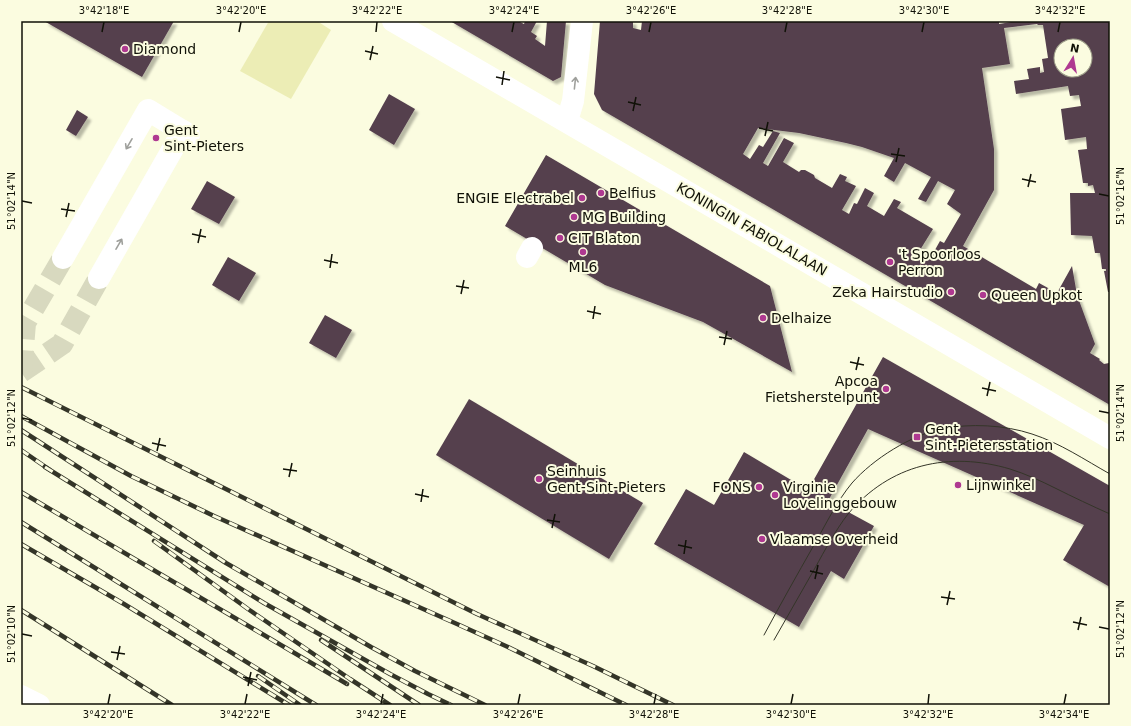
<svg xmlns="http://www.w3.org/2000/svg" width="1131" height="726" viewBox="0 0 1131 726" font-family="'DejaVu Sans',sans-serif">
  <style>
    .green { fill: #ecedb5 }
    .building { fill: #543f4d; fill-rule: evenodd; filter: url(#shadow) }
    .lines { fill: none; stroke-linecap: round; stroke-linejoin: round }
    .street-tunnel { stroke: #d8d9bf; stroke-width: 22; stroke-dasharray: 22 11; stroke-linecap: butt }
    .street { stroke: #fff; stroke-width: 22 }
    .secondary { stroke: #fff; stroke-width: 22 }
    .tram { stroke: #343528; stroke-width: 1 }
    .rail-casing { stroke: #343528; stroke-width: 4.5 }
    .rail { stroke: #fbfce0; stroke-width: 3; stroke-dasharray: 9; stroke-linecap: butt }
    .oneway { stroke: #9fa09c }
    .ticks { fill: none; stroke: #101107; stroke-width: 1.5 }
    .poi-dot { fill: #af3991; stroke: #fbfce0; stroke-width: 1.5 }
    .labels { text-anchor: middle; dominant-baseline: central; stroke-width: 4; stroke-linejoin: round; paint-order: stroke }
    .poi-label { font-size: 14px; fill: #101107; stroke: #fbfce0; text-anchor: start }
    .street-label { font-size: 14px; fill: #101107; stroke: #fbfce0 }
    .neatline { fill: none; stroke: #101107; stroke-width: 1.5 }
    .ticks-label { font-size: 10px; text-anchor: middle; fill: #101107 }
  </style>
  <defs>
    <filter id="shadow"><feDropShadow dx="3.5" dy="3.5" stdDeviation="1" flood-color="#0004"/></filter>
  </defs>
  <rect width="100%" height="100%" fill="#fbfce0"/>
  <!-- green -->
  <polygon class="green" points="269,21 317,21 331,30 291,99 240,71"/>
  <!-- building -->
  <g class="building">
    <polygon points="44,21 174,21 142,77"/>
    <polygon points="450,21 518,21 524,24 525,21 537,21 531,32 537,36 535,39 545,46 547,21 566,21 561,77 553,81"/>
    <path d="M600,21H633V28L641,30L642,21H999V24L1017,21H1110V292H1108L1104,271H1106V269H1102L1100,253H1095L1092,236L1071,235L1070,193H1095L1093,185L1088,186V183H1083L1078,150L1087,149L1086,137L1065,140L1061,109L1081,106L1079,95L1070,96L1068,86L1016,94L1014,81L1029,79L1027,69L1040,67V73L1044,72L1042,59L1048,58L1043,25H1038L1037,24L1004,28L1010,64L982,68L994,149V190L963,246L1036,289L1039,283L1057,293L1072,266L1077,295L1095,344L1090,353L1100,359L1099,360L1104,364L1109,363L1110,369V405L602,110L594,94ZM1061,46H1085V70H1061ZM758,128L799,133L846,143L862,147L894,158L884,176L894,182L905,163L931,177L918,199L926,202L938,181L955,190L947,204L961,214L944,243L940,241L931,257L920,250L933,229L897,208L901,202L894,199L884,216L867,206L874,193L865,188L857,204L854,203L849,214L842,210L856,186L845,181L847,177L840,174L832,188L815,178L814,175L805,170H801L799,172L783,162L794,143L784,138L768,166L763,163L780,133L773,131L763,147L759,145L750,159L743,154Z"/>
    <polygon points="389,94 415,109 394,145 369,130"/>
    <polygon points="77,110 88,117 76,136 66,130"/>
    <polygon points="546,155 770,286 792,372 703,322 634,296 605,285 505,226"/>
    <polygon points="207,181 235,197 219,224 191,209"/>
    <polygon points="228,257 256,273 239,301 212,285"/>
    <polygon points="325,315 352,330 336,358 309,343"/>
    <polygon points="883,357 1110,486 1110,587 1063,560 1084,525 868,429 828,501 874,526 844,579 831,571 799,627 654,544 686,489 714,505 744,452 808,490"/>
    <polygon points="469,399 643,503 609,559 436,455"/>
  </g>
  <g class="lines">
    <!-- street-tunnel -->
    <g class="street-tunnel">
      <polyline points="21,372 62,344 99,278"/>
      <polyline points="21,372 25,323 63,258"/>
    </g>
    <!-- street -->
    <g class="street">
      <polyline points="567,121 573,101 582,21"/>
      <polyline points="527,257 532,248"/>
      <polyline points="63,258 148,110 189,135"/>
      <polyline points="99,278 183,131"/>
    </g>
    <!-- secondary -->
    <g class="secondary">
      <polyline points="393,21 1110,438"/>
      <polyline points="21,696 39,705"/>
    </g>
    <!-- tram -->
    <g class="tram">
      <path d="M764,635C780,605 797,575 814,545C826,524 837,501 852,483C873,459 911,435 942,429C970,423 1005,425 1032,434C1060,443 1085,460 1110,474"/>
      <path d="M774,640C788,616 801,592 815,568C825,550 835,531 848,514C890,464 949,451 1010,469C1026,474 1041,481 1055,488C1073,497 1092,506 1110,514"/>
    </g>
    <!-- rail casing -->
    <g class="rail-casing">
      <g id="rail">
        <polyline points="21,387 477,614 593,666 673,705"/>
        <polyline points="21,416 131,476 214,516 457,624 508,647 626,705"/>
        <polyline points="21,430 226,563 371,647 415,671 485,705"/>
        <polyline points="21,450 50,470"/>
        <polyline points="45,467 264,603 390,674 428,694 451,705"/>
        <polyline points="21,492 347,684"/>
        <polyline points="21,522 316,705"/>
        <polyline points="154,541 248,609 350,679 390,705"/>
        <polyline points="21,544 124,604 289,705"/>
        <polyline points="21,610 172,705"/>
        <polyline points="321,640 419,705"/>
        <polyline points="258,676 300,705"/>
      </g>
    </g>
    <!-- rail -->
    <use href="#rail" class="rail"/>
  </g>
  <!-- one-way arrows -->
  <defs><path id="oneway-shaft" d="M-6 0H5M1.5-3L5.5 0L1.5 3" fill="none" stroke-width="1.6" stroke-linecap="round" stroke-linejoin="round"/></defs>
  <g class="oneway">
    <use href="#oneway-shaft" transform="translate(575 83) rotate(-84)"/>
    <use href="#oneway-shaft" transform="translate(129 144) rotate(120)"/>
    <use href="#oneway-shaft" transform="translate(119 244) rotate(-60)"/>
  </g>
  <!-- ticks -->
  <path class="ticks" d="M102,32L104,22M239,32L241,22M376,32L377,22M512,32L514,22M649,32L651,22M785,32L787,22M922,32L924,22M1058,32L1060,22M365,51L378,54M370,60L373,46M496,77L510,80M502,85L504,71M628,102L641,105M633,111L636,97M759,128L773,131M765,136L768,122M891,154L905,156M896,162L899,148M1022,179L1036,182M1028,187L1031,174M1099,194L1109,196M22,201L32,203M61,209L75,211M66,217L69,203M192,234L206,237M198,243L201,229M324,260L338,263M330,268L332,254M456,286L469,288M461,294L464,280M587,311L601,314M593,319L595,306M719,337L732,339M724,345L727,331M850,362L864,365M856,370L859,357M982,388L996,391M987,396L990,382M1099,411L1109,413M22,418L32,420M152,443L166,446M157,451L160,438M283,469L297,471M289,477L292,463M415,494L429,497M421,502L423,489M547,520L560,522M552,528L555,514M678,545L692,548M684,554L686,540M810,571L823,574M815,579L818,565M941,597L955,599M947,605L950,591M1073,622L1087,625M1099,627L1109,629M1078,630L1081,617M22,634L32,636M111,652L125,654M117,660L120,646M243,677L257,680M248,686L251,672M108,704L110,694M245,704L247,694M381,704L383,694M518,704L520,694M654,704L656,694M791,704L793,694M928,704L929,694M1064,704L1066,694"/>
  <!-- markers -->
  <g class="poi-dot">
    <circle cx="125" cy="49" r="4"/>
    <circle cx="156" cy="138" r="4"/>
    <circle cx="601" cy="193" r="4"/>
    <circle cx="582" cy="198" r="4"/>
    <circle cx="574" cy="217" r="4"/>
    <circle cx="560" cy="238" r="4"/>
    <circle cx="583" cy="252" r="4"/>
    <circle cx="890" cy="262" r="4"/>
    <circle cx="951" cy="292" r="4"/>
    <circle cx="983" cy="295" r="4"/>
    <circle cx="763" cy="318" r="4"/>
    <circle cx="886" cy="389" r="4"/>
    <rect x="913" y="433" width="8" height="8" rx="2"/>
    <circle cx="539" cy="479" r="4"/>
    <circle cx="958" cy="485" r="4"/>
    <circle cx="759" cy="487" r="4"/>
    <circle cx="775" cy="495" r="4"/>
    <circle cx="762" cy="539" r="4"/>
  </g>
  <g class="labels">
    <!-- poi labels -->
    <g class="poi-label">
      <text x="133" y="49">Diamond</text>
      <text x="164" y="130">Gent<tspan x="164" dy="16">Sint-Pieters</tspan></text>
      <text x="609" y="193">Belfius</text>
      <text x="574" y="198" text-anchor="end">ENGIE Electrabel</text>
      <text x="582" y="217">MG Building</text>
      <text x="568" y="238">CIT Blaton</text>
      <text x="898" y="254">'t Spoorloos<tspan x="898" dy="16">Perron</tspan></text>
      <text x="583" y="267" text-anchor="middle">ML6</text>
      <text x="943" y="292" text-anchor="end">Zeka Hairstudio</text>
      <text x="991" y="295">Queen Upkot</text>
      <text x="771" y="318">Delhaize</text>
      <text x="878" y="381" text-anchor="end">Apcoa<tspan x="878" dy="16">Fietsherstelpunt</tspan></text>
      <text x="925" y="429">Gent<tspan x="925" dy="16">Sint-Pietersstation</tspan></text>
      <text x="547" y="471">Seinhuis<tspan x="547" dy="16">Gent-Sint-Pieters</tspan></text>
      <text x="966" y="485">Lijnwinkel</text>
      <text x="751" y="487" text-anchor="end">FONS</text>
      <text x="783" y="487">Virginie<tspan x="783" dy="16">Lovelinggebouw</tspan></text>
      <text x="770" y="539">Vlaamse Overheid</text>
    </g>
    <!-- street labels -->
    <g class="street-label">
      <text transform="translate(752 229) rotate(30)">KONINGIN FABIOLALAAN</text>
    </g>
  </g>
  <!-- border -->
  <rect width="1131" height="726" fill="none" stroke="#fbfce0" stroke-width="44"/>
  <!-- north arrow -->
  <g transform="translate(1073 58) rotate(11)"><circle r="19" fill="#fbfce0" stroke="#9d9e89"/>
  <path d="M0-3L7 15L0 10L-7 15Z" fill="#af3991"/>
  <text y="-6" font-size="11" font-weight="bold" text-anchor="middle" fill="#101107">N</text>
  </g>
  <rect x="22" y="22" width="1087" height="682" class="neatline"/>
  <g class="ticks-label">
    <text x="104" y="14">3°42'18"E</text>
    <text x="241" y="14">3°42'20"E</text>
    <text x="377" y="14">3°42'22"E</text>
    <text x="514" y="14">3°42'24"E</text>
    <text x="651" y="14">3°42'26"E</text>
    <text x="787" y="14">3°42'28"E</text>
    <text x="924" y="14">3°42'30"E</text>
    <text x="1060" y="14">3°42'32"E</text>
    <text transform="translate(1120 196) rotate(-90)" y="4">51°02'16"N</text>
    <text transform="translate(11 201) rotate(-90)" y="4">51°02'14"N</text>
    <text transform="translate(1120 413) rotate(-90)" y="4">51°02'14"N</text>
    <text transform="translate(11 418) rotate(-90)" y="4">51°02'12"N</text>
    <text transform="translate(1120 629) rotate(-90)" y="4">51°02'12"N</text>
    <text transform="translate(11 634) rotate(-90)" y="4">51°02'10"N</text>
    <text x="108" y="718">3°42'20"E</text>
    <text x="245" y="718">3°42'22"E</text>
    <text x="381" y="718">3°42'24"E</text>
    <text x="518" y="718">3°42'26"E</text>
    <text x="654" y="718">3°42'28"E</text>
    <text x="791" y="718">3°42'30"E</text>
    <text x="928" y="718">3°42'32"E</text>
    <text x="1064" y="718">3°42'34"E</text>
  </g>
</svg>
